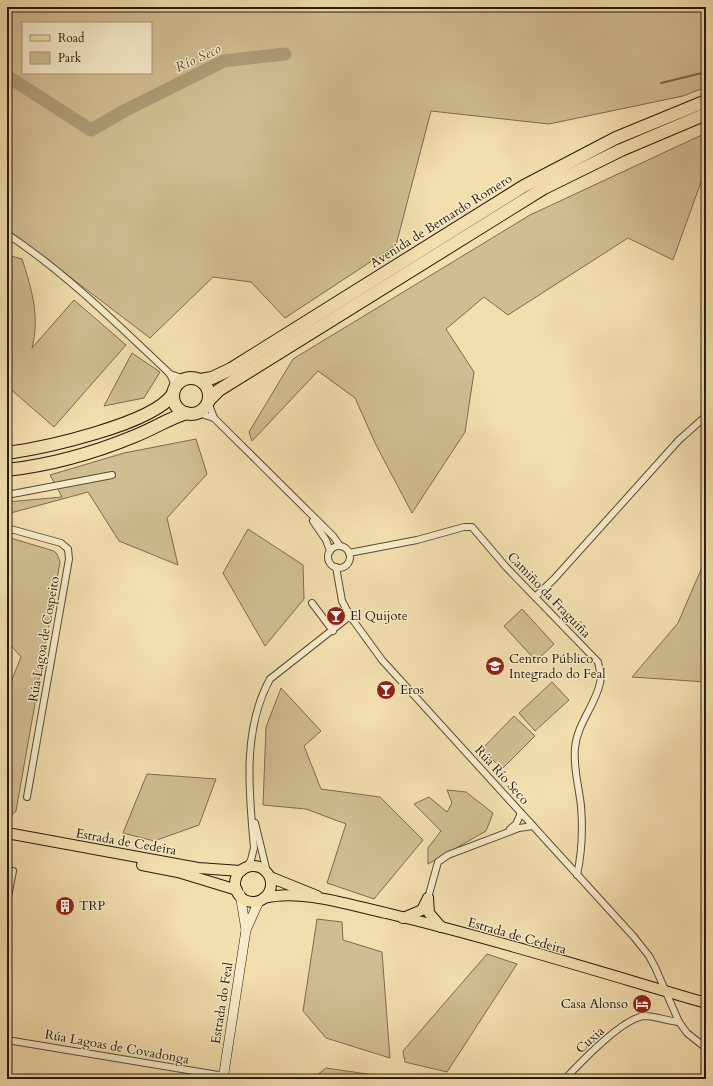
<svg xmlns="http://www.w3.org/2000/svg" width="713" height="1086" viewBox="0 0 713 1086" font-family="Cardo,serif">
  <style>
    .green { fill: #d0bd91; stroke: #7c6c4e; fill-rule: evenodd }
    .lines { fill: none; stroke-linecap: round; stroke-linejoin: round }
    .stream { stroke: #78684b; stroke-width: 2 }
    .river { stroke: #ae9c76; stroke-width: 13 }
    .street-casing { stroke: #5a4c34; stroke-width: 8 }
    .secondary-casing { stroke: #271b0b; stroke-width: 10 }
    .primary-casing { stroke: #271b0b; stroke-width: 12 }
    .highway-casing { stroke: #271b0b; stroke-width: 14 }
    .street { stroke: #f7eaca; stroke-width: 6 }
    .secondary { stroke: #f7eaca; stroke-width: 9 }
    .primary { stroke: #f3dead; stroke-width: 10 }
    .highway { stroke: #f3dead; stroke-width: 12 }
    .labels { text-anchor: middle; dominant-baseline: central; stroke-width: 3; stroke-linejoin: round; paint-order: stroke }
    .street-label { font-size: 13px; fill: #271b0b; stroke: #f7eaca }
    .poi-label { font-size: 13px; fill: #271b0b; stroke: #f7eaca; text-anchor: start }
    .water-label { font-size: 14px; font-style: italic; fill: #5d4f36; stroke: #f7eaca }
  </style>
  <rect width="100%" height="100%" fill="#f3dead"/>
  <filter id="stains"><feTurbulence type="fractalNoise" baseFrequency=".005" numOctaves="4"/><feColorMatrix values="0 0 0 0 .2 0 0 0 0 .09 0 0 0 0 .02 0 0 0 .5 -.17"/></filter>
  <radialGradient id="worn" r=".72"><stop offset=".6" stop-color="#630" stop-opacity="0"/><stop offset="1" stop-color="#630" stop-opacity=".3"/></radialGradient>
  <!-- green -->
  <g class="green">
    <path d="M7,7H706V87L683,96L549,124L431,111L396,245L285,318L251,282L213,277L150,338L7,229ZM23,23H151V73H23Z"/>
    <polygon points="706,133 706,168 673,260 628,238 508,315 484,297 446,329 474,372 465,432 412,513 376,445 355,398 318,371 252,441 249,432 293,359 530,215"/>
    <path d="M7,255L22,259C32,290 40,317 32,348L74,300L126,345L54,427L7,386Z"/>
    <polygon points="132,353 160,372 144,398 104,406"/>
    <polygon points="196,439 207,474 167,518 178,565 119,541 88,492 7,514 7,502 62,497 50,475 124,453"/>
    <polygon points="248,529 303,565 304,599 265,646 223,573"/>
    <polygon points="7,537 54,551 57,554 60,562 16,811 7,819 7,692 21,657 7,641"/>
    <polygon points="706,558 706,682 632,677 678,623"/>
    <polygon points="522,609 554,644 536,661 504,626"/>
    <polygon points="552,682 569,700 535,731 519,713"/>
    <polygon points="281,688 321,731 304,746 321,789 380,797 423,840 374,899 327,883 346,824 306,809 263,805 266,727"/>
    <polygon points="514,716 535,736 502,769 482,749"/>
    <polygon points="147,774 216,779 199,825 154,841 123,833"/>
    <polygon points="447,790 466,792 493,813 486,831 428,864 428,848 441,831 414,804 429,797 447,812 452,803"/>
    <polygon points="317,919 342,922 343,940 382,952 390,1058 326,1038 303,1011"/>
    <polygon points="487,954 517,964 447,1072 405,1062 403,1051"/>
    <polygon points="326,1068 381,1076 383,1079 312,1079"/>
  </g>
  <g class="lines">
    <!-- stream -->
    <polyline class="stream" points="661,83 706,72"/>
    <!-- river -->
    <polyline class="river" points="7,76 91,130 124,111 224,61 285,54"/>
    <!-- street casing -->
    <g class="street-casing">
      <g id="street">
        <path d="M7,234C66,273 117,324 169,373L172,378L175,388"/>
        <polyline points="170,374 185,379"/>
        <polyline points="208,402 214,418 333,536 340,546"/>
        <polyline points="198,413 214,418"/>
        <polyline points="7,495 112,475"/>
        <polyline points="313,521 326,540 330,551"/>
        <polyline points="7,528 61,543 68,549 69,559 27,797"/>
        <circle cx="339" cy="557" r="11"/>
        <path d="M349,553L417,540L464,527H472L506,567L598,662C599,668 602,677 600,683C595,706 577,724 575,748C573,767 579,787 581,806C583,830 582,852 577,875"/>
        <polyline points="336,567 342,601 350,616 382,660 634,937 649,956 655,967 679,1022 687,1033 706,1048"/>
        <polyline points="535,597 554,579 679,440 706,416"/>
        <polyline points="312,603 333,631"/>
        <polyline points="255,823 267,872"/>
        <polyline points="510,829 516,824 521,813"/>
        <path d="M246,868L251,860L254,848C249,792 242,730 270,679L350,616"/>
        <polyline points="428,898 438,862 448,855 519,828 533,826"/>
        <polyline points="7,902 13,871"/>
        <polyline points="7,1040 224,1076"/>
        <path d="M565,1079C580,1063 624,1017 645,1016C655,1016 668,1021 679,1022"/>
      </g>
    </g>
    <!-- secondary casing -->
    <g class="secondary-casing">
      <g id="secondary">
        <polyline points="240,894 246,930"/>
        <polyline points="223,1079 246,930 259,901"/>
      </g>
    </g>
    <!-- primary casing -->
    <g class="primary-casing">
      <g id="primary">
        <polyline points="7,833 198,868 241,871"/>
        <polyline points="142,865 178,872 237,890"/>
        <circle cx="253" cy="884" r="18"/>
        <polyline points="270,877 317,896"/>
        <path d="M264,898C302,889 349,905 386,913C494,939 600,972 706,1003"/>
        <polyline points="428,898 429,913 441,927"/>
        <polyline points="403,918 422,910 428,898"/>
      </g>
    </g>
    <!-- highway casing -->
    <g class="highway-casing">
      <g id="highway">
        <circle cx="191" cy="396" r="18"/>
        <polyline points="200,380 212,378 231,369 524,186 616,138 706,101"/>
        <polyline points="209,400 219,390 544,188 621,150 706,114"/>
        <path d="M7,453C44,448 153,424 173,394"/>
        <path d="M7,470C51,465 94,453 135,436C153,429 168,419 186,413"/>
      </g>
    </g>
    <!-- street -->
    <use href="#street" class="street"/>
    <!-- secondary -->
    <use href="#secondary" class="secondary"/>
    <!-- primary -->
    <use href="#primary" class="primary"/>
    <!-- highway -->
    <use href="#highway" class="highway"/>
  </g>
  <!-- icons -->
  <defs>
    <g id="bar-disc" transform="scale(1)"><circle r="9.5" fill="#8f2418" stroke="#f7eaca"/><path d="M-6-5H6L.8 .8V4.5H3.5V6h-7V4.5H-.8V.8Z" fill="#fff"/></g>
    <g id="school-disc" transform="scale(1)"><circle r="9.5" fill="#8f2418" stroke="#f7eaca"/><path d="M0-5L7-2L0 1L-7-2ZM-4 1L0 2.5L4 1V4Q0 6-4 4Z" fill="#fff"/></g>
    <g id="building-disc" transform="scale(1)"><circle r="9.5" fill="#8f2418" stroke="#f7eaca"/><path d="M-4-6H4V6H1V3H-1V6H-4ZM-2.5-4.3h1.7v1.8h-1.7ZM.8-4.3h1.7v1.8H.8ZM-2.5-1h1.7V.8h-1.7ZM.8-1h1.7V.8H.8Z" fill="#fff"/></g>
    <g id="hotel-disc" transform="scale(1)"><circle r="9.5" fill="#8f2418" stroke="#f7eaca"/><path d="M-6-4.5h1.5V1H6V5H4.5V3h-9V5H-6ZM-4 0a1.8 1.8 0 1 1 3.6 0ZM.5 0V-2.5h3Q6-2.5 6 0Z" fill="#fff"/></g>
  </defs>
  <g fill-rule="evenodd">
    <use href="#bar-disc" x="336" y="616"/>
    <use href="#school-disc" x="495" y="666"/>
    <use href="#bar-disc" x="386" y="690"/>
    <use href="#building-disc" x="65" y="906"/>
    <use href="#hotel-disc" x="642" y="1004"/>
  </g>
  <g class="labels">
    <!-- street labels -->
    <g class="street-label">
      <text transform="translate(441 221) rotate(-32)">Avenida de Bernardo Romero</text>
      <text transform="translate(549 595) rotate(46)">Camiño da Fraguiña</text>
      <text transform="translate(44 639) rotate(-80)">Rúa Lagoa de Cospeito</text>
      <text transform="translate(502 775) rotate(48)">Rúa Río Seco</text>
      <text transform="translate(126 842) rotate(10)">Estrada de Cedeira</text>
      <text transform="translate(517 936) rotate(16)">Estrada de Cedeira</text>
      <text transform="translate(222 1003) rotate(-81)">Estrada do Feal</text>
      <text transform="translate(590 1040) rotate(-42)">Cuxia</text>
      <text transform="translate(117 1047) rotate(10)">Rúa Lagoas de Covadonga</text>
    </g>
    <!-- poi labels -->
    <g class="poi-label">
      <text x="350" y="616">El Quijote</text>
      <text x="509" y="659">Centro Público<tspan x="509" dy="15">Integrado do Feal</tspan></text>
      <text x="400" y="690">Eros</text>
      <text x="79" y="906">TRP</text>
      <text x="628" y="1004" text-anchor="end">Casa Alonso</text>
    </g>
    <!-- water labels -->
    <g class="water-label">
      <text transform="translate(198 58) rotate(-25)">Río Seco</text>
    </g>
  </g>
  <!-- margin -->
  <rect width="713" height="1086" fill="none" stroke="#f3dead" stroke-width="24"/>
  <rect x="8" y="8" width="697" height="1070" fill="none" stroke="#271b0b" stroke-width="2"/>
  <rect x="12" y="12" width="689" height="1062" fill="none" stroke="#271b0b"/>
  <!-- legend -->
  <rect x="22" y="22" width="130" height="52" fill="#f7eaca" stroke="#a4977e"/>
  <rect x="30" y="35" width="20" height="6" fill="#f3dead" stroke="#a4977e"/>
  <text x="58" y="42" font-size="12" fill="#271b0b">Road</text>
  <rect x="30" y="52" width="20" height="12" fill="#d0bd91" stroke="#a4977e"/>
  <text x="58" y="62" font-size="12" fill="#271b0b">Park</text>
  <rect width="100%" height="100%" filter="url(#stains)"/>
  <rect width="100%" height="100%" fill="url(#worn)"/>
</svg>
